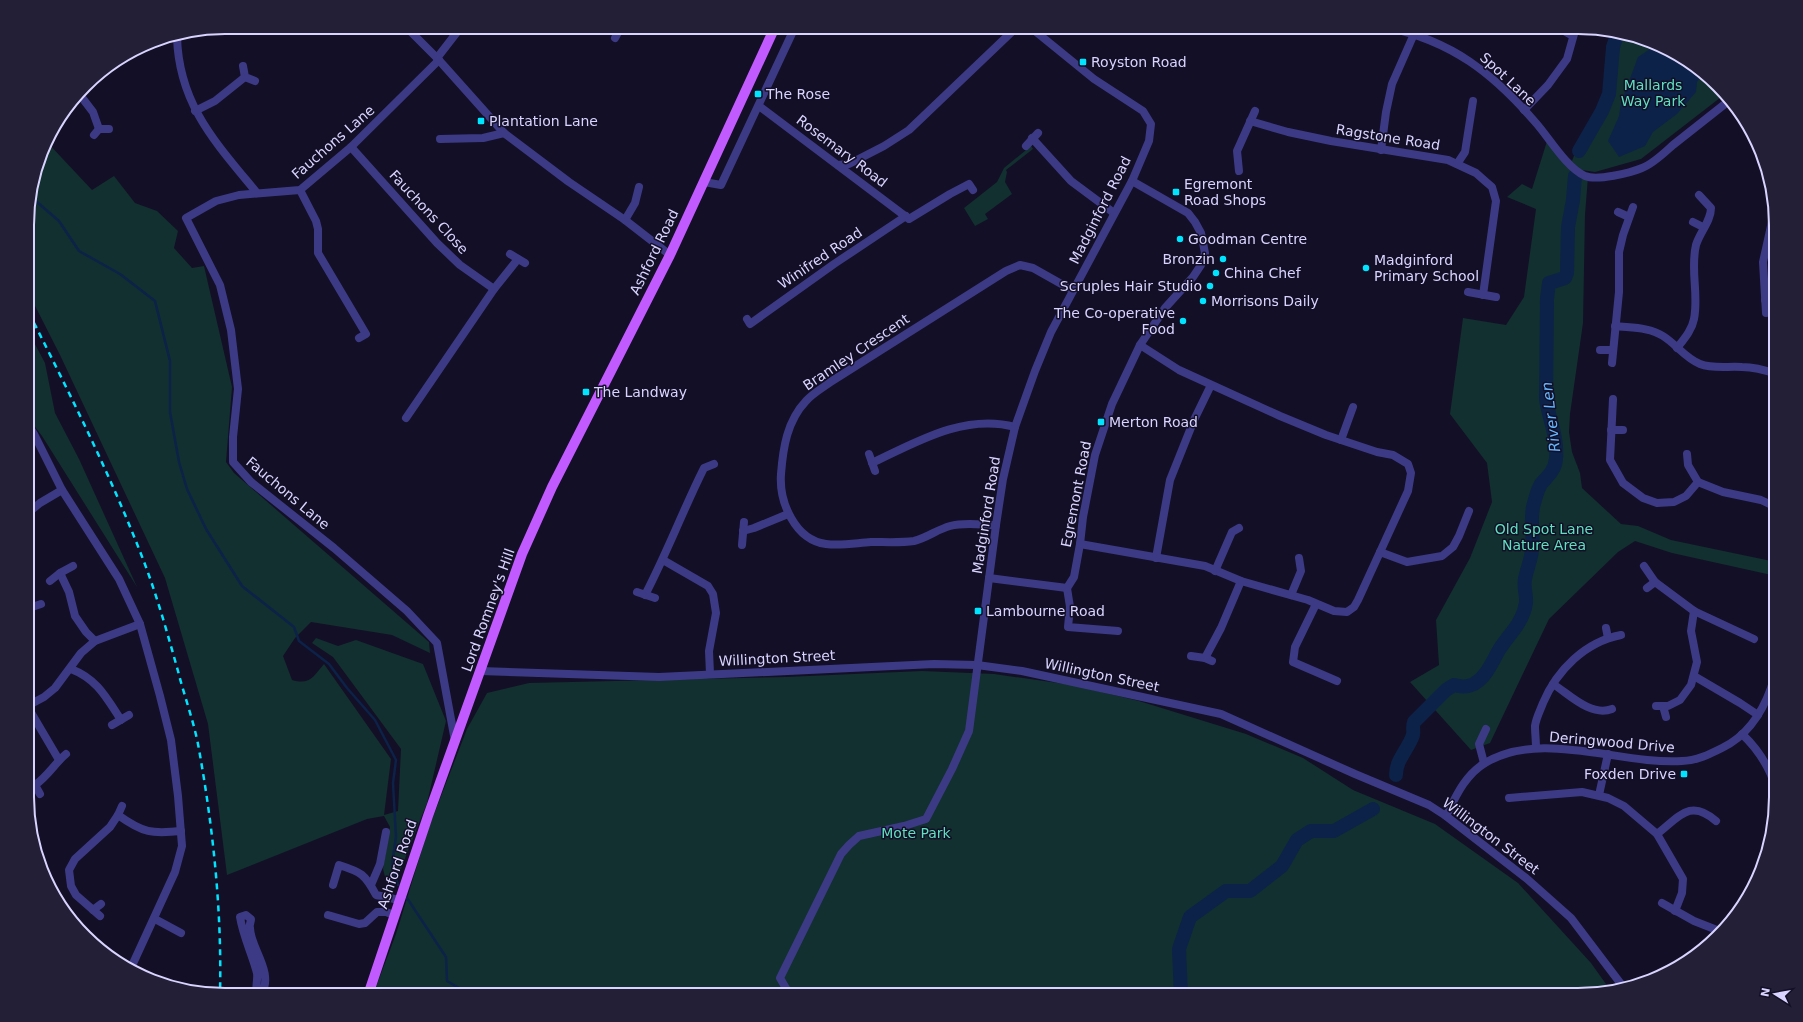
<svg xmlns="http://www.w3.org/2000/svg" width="1803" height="1022" viewBox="0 0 1803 1022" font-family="'DejaVu Sans',sans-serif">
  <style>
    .green { fill: #12302f }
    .water { fill: #0c2248 }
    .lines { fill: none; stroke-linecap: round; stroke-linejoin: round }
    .stream { stroke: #0c2248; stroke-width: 2.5 }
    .river { stroke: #0c2248; stroke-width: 14 }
    .minor { stroke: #3d3a85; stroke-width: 8 }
    .major { stroke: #c25bff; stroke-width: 10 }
    .rail { stroke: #00e5ff; stroke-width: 2.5; stroke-dasharray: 6 5; stroke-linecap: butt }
    .poi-dot { fill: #00e5ff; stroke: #130f26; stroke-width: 1.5 }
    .labels { text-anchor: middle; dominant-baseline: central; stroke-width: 3; stroke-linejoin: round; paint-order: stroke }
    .poi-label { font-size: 14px; fill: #d9d4ff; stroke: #130f26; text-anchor: start }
    .street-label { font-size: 14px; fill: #d9d4ff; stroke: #130f26 }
    .park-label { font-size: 14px; fill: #5fe0c0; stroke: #130f26 }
    .water-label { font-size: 15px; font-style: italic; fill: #62b6ff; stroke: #130f26 }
    .rim { fill: none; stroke: #d9d4ff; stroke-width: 2 }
  </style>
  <rect width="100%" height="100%" fill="#130f26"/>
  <!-- green -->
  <g class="green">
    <path d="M1613,32C1653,37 1700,63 1725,94L1641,159L1595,172L1582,170L1588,177L1585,215L1583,323L1570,414L1569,432L1572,452L1580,473L1582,488L1621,524L1638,526L1671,540L1776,562V576L1672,553L1635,541L1618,552L1549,619L1490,743L1471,750L1410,682L1439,665L1436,620L1470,558L1492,502L1487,463L1450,414L1463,318L1506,325L1524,297L1536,209L1507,197L1522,184L1532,189L1548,138L1572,161C1579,140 1595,124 1603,103C1611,82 1610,54 1613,32Z"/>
    <path d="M46,141L92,190L114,176L135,203L157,211L178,231L174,248L192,268L204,266L232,387L226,462L234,473L429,642L430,653L392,635L311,622L295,638L283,656L292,680C310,685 313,677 324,664L391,759L384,815L398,811L401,749L333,657L312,643L316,638L338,646L356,640L423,664L446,721L427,803L390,896L383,869L390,827L384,816L367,819L227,875L208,724L165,578L60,355L29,294V199Z"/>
    <polygon points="1031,146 1033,149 1006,170 1007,172 1005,182 1012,194 985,214 988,219 975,226 964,208 997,182 1004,168"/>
    <polygon points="29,333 45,363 55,413 79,459 137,587 42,436 29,419"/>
    <polygon points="922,671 994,674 1072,685 1139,701 1246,734 1303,758 1353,790 1435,824 1518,883 1591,963 1611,991 1591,995 373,995 396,934 428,830 467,729 487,693 529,683 786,677"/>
  </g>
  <!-- water -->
  <polygon class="water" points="1656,45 1677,53 1705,75 1702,75 1697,82 1696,92 1677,114 1653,132 1645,146 1619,157 1608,141 1619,116 1621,103 1638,57"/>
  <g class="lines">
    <!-- stream -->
    <g class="stream">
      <polyline points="30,196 59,221 79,251 120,274 155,301 170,361 170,412 179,462 187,489 206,529 242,586 294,627 299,641 329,664 347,688 375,720 396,760 393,783 396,837 392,865 398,885"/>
      <polyline points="407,898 446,957 447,981 471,995"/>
    </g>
    <!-- river -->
    <g class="river">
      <polyline points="1579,151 1602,111 1609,94 1613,47 1618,32"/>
      <path d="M1396,775C1396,759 1408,750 1413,735C1414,730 1412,727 1414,722L1446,690L1454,685C1461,687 1468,687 1474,684C1487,676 1492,662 1499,650C1509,634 1523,623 1526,603C1527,595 1523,587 1525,579C1527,569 1531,560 1532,550C1534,535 1530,521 1533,507C1535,500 1537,490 1541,484C1548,476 1555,470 1556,459C1558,437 1549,420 1546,399L1547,299L1549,283L1565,278L1567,273L1568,227L1573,200L1575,176"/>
      <polyline points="1181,995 1179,949 1190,917 1226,891 1250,891 1282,866 1297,840 1311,831 1334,831 1373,809"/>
    </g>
    <!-- minor -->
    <g class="minor">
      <polyline points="406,27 437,58 504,133 569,182 625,220 670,255"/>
      <path d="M1386,27C1452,41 1493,73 1536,123C1550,139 1566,167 1585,176C1597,181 1630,173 1642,168C1653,164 1664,153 1673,145C1692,130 1711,115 1730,100"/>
      <polyline points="1557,27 1573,36"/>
      <path d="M177,37C179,105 216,143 257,193"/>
      <polyline points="615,38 621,27"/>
      <polyline points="437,58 461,27"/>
      <polyline points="439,60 351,147 300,190 239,195 216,201 186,218 220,285 231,330 238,389 233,437 233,462 251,482 334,548 407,611 437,643 455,741"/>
      <polyline points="243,66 245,77 255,81"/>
      <polyline points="80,95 93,112 99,129"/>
      <polyline points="759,106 909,219 950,194 969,184 973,190"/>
      <polyline points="1524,110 1548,85 1567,59 1576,27"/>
      <polyline points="195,111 215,101 245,77"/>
      <polyline points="1250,121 1288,132 1331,141 1448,160 1476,173 1485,181 1492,187 1496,201 1483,295"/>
      <polyline points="94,135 99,129 109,129"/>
      <polyline points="1032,138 1071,181 1114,213"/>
      <polyline points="440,139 483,138 504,133"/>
      <polyline points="1026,146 1038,133"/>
      <polyline points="351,147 437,243 460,265 494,289"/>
      <polyline points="1381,150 1386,112 1392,84 1414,34"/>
      <polyline points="1761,161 1764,159"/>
      <polyline points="1457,164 1465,152 1473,101"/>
      <polyline points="838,165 849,164 884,146 909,130 1017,27"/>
      <polyline points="1239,171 1237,151 1255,111"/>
      <polyline points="704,182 721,185 795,27"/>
      <polyline points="300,190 316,221 318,229 318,253 366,334 359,338"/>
      <polyline points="1618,212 1629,217"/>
      <polyline points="625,220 635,203 639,187"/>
      <polyline points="1693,222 1703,227"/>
      <polyline points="510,254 525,263"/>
      <polyline points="1468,292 1496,297"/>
      <polyline points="1765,300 1776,301"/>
      <polyline points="1766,313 1763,262 1775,208"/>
      <polyline points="747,319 750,324 834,264 906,216"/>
      <path d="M1615,326C1631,328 1649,327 1663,336C1676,344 1685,358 1700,364C1713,369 1728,366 1742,367C1754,367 1765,370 1776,374"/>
      <path d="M1677,348C1684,339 1692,330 1694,319C1699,294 1690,270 1696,245C1700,232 1711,221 1711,208L1699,195"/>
      <polyline points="1600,350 1612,350"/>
      <polyline points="1612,363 1619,292 1619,252 1623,235 1633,207"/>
      <polyline points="1613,399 1610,460 1623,483 1643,498 1657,503 1674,502 1686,496 1698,482"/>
      <polyline points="406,418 494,289 518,259"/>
      <polyline points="29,426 34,434 62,490 119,579 140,624 160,696 171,740 178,796 182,846 175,872 130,970"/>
      <polyline points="1611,430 1623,430"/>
      <polyline points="1341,440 1353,407"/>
      <polyline points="869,454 875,471"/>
      <polyline points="1687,454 1688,465 1698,482 1723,492 1761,500 1776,507"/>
      <path d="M872,463C916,442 965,413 1015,427"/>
      <polyline points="29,512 40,503 62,490"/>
      <path d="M996,525C981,525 965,522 950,526C938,529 927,538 914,541C901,543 885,542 871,542C856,543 841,546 826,544C795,540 779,502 781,474C783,448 787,421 806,401C813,393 824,387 832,381L1006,271L1020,265L1033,268L1072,290"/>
      <polyline points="743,531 754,528 788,514"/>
      <polyline points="1080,544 1205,566 1241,581 1308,600 1334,611 1347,612 1354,607 1358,600 1408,491 1411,473 1408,464 1393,455 1377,452 1326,435 1280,416 1179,370 1140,345"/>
      <polyline points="742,545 744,522"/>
      <polyline points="1380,552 1407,562 1442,556 1453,547 1459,536 1469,511"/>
      <polyline points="1156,558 1170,480 1194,420 1211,385"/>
      <polyline points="663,560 708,586 713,594 716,613 709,651 710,674"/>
      <polyline points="1644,566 1655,582 1694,611 1754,639"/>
      <polyline points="1215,571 1232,532 1239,528"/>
      <polyline points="60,573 69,592 75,616 86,632 95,641"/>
      <polyline points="989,578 1067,588"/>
      <polyline points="50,581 60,573 73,566"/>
      <polyline points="1067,588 1074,577 1080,544 1083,517 1095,455 1112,404 1140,345 1165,308 1193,277 1201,265 1205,253 1201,233 1195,222 1188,213 1132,181"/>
      <polyline points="1067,588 1070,607 1068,627 1118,631"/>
      <polyline points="1647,588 1655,582"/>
      <polyline points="637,592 655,598"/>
      <path d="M645,595C667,553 683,510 704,468L714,464"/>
      <polyline points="1291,595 1301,571 1299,558"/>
      <polyline points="1316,604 1295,647 1293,662 1337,681"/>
      <polyline points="29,608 41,604"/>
      <polyline points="1606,628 1608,638"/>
      <polyline points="1191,656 1205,658 1212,661"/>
      <polyline points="1205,658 1221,628 1241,581"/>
      <path d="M71,669C97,679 106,697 121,720"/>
      <polyline points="481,671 659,677 934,664 977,665 1022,671 1221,714 1355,774 1429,805 1446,816 1526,878 1571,918 1624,988"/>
      <polyline points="1694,676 1740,703 1758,715"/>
      <path d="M1553,684C1570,695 1591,717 1612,709"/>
      <polyline points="29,705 44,697 55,688 81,653 95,641 140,624"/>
      <polyline points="1656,706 1668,706 1680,700 1691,685 1697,662 1691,631 1694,611"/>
      <polyline points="1663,706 1666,717"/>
      <polyline points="29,709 59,760"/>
      <polyline points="112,725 129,715"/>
      <path d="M1742,734C1759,750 1769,766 1776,788"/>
      <path d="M1536,748C1536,741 1535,733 1535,726C1536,718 1540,711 1543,703C1557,670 1585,642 1621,635"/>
      <polyline points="1484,763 1479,744 1486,729"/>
      <path d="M40,794L35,785C48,776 55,763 66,754"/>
      <polyline points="1599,795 1608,754"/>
      <polyline points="1509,798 1582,792 1608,798 1624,806 1657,834 1683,879 1682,893 1675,911"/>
      <path d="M118,815C143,833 152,834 181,831"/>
      <path d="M1446,816C1456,796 1465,775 1485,763C1541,729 1620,765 1682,761C1696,761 1710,754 1722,748C1747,736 1762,713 1771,688C1774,680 1774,670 1776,661"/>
      <path d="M1657,834C1679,817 1690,798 1716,821"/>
      <polyline points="1759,873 1761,864 1769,847"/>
      <path d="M333,885L339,865C361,872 365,874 376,895L399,900"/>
      <polyline points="371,885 380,864 386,832"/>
      <polyline points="1662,903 1694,921 1722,932"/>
      <polyline points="93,910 101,904"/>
      <polyline points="328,915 359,924 365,923 377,912 386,912 394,915"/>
      <polyline points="100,916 76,895 71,886 69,870 75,859 110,827 118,815 122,806"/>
      <polyline points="155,919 181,933"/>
      <path d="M257,995C255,988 258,980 257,973C252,954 243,936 240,917L246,915L251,919C251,922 249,925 250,928C250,948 275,972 261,995"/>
      <polyline points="793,995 787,990 780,978 841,854 849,845 859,836 904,826 926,819 952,769 969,731 996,525 1003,479 1015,427 1035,371 1051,332 1132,181 1149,141 1151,124 1143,111 1094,79 1030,27"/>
    </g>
    <!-- major -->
    <polyline class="major" points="368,995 428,816 522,554 552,487 670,255 775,27"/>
    <!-- rail -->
    <path class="rail" d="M29,313C69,392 109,472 141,554C156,592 167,632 178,671C184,695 193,719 198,744C213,826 222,911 220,994"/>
  </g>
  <!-- markers -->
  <g class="poi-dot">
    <rect x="1079" y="58" width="8" height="8" rx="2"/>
    <rect x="754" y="90" width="8" height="8" rx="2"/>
    <rect x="477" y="117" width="8" height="8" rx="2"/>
    <rect x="1172" y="188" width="8" height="8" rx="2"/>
    <circle cx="1180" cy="239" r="4"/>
    <circle cx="1223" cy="259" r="4"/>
    <circle cx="1366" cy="268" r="4"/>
    <circle cx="1216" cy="273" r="4"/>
    <circle cx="1210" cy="286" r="4"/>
    <circle cx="1203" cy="301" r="4"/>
    <circle cx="1183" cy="321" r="4"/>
    <rect x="582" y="388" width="8" height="8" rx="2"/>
    <rect x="1097" y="418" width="8" height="8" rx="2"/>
    <rect x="974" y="607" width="8" height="8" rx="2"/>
    <rect x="1680" y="770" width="8" height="8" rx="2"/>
  </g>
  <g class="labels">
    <!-- poi labels -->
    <g class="poi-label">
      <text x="1091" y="62">Royston Road</text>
      <text x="766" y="94">The Rose</text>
      <text x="489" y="121">Plantation Lane</text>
      <text x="1184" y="184">Egremont<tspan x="1184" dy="16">Road Shops</tspan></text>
      <text x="1188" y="239">Goodman Centre</text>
      <text x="1215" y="259" text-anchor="end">Bronzin</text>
      <text x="1374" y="260">Madginford<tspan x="1374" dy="16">Primary School</tspan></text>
      <text x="1224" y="273">China Chef</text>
      <text x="1202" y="286" text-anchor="end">Scruples Hair Studio</text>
      <text x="1211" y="301">Morrisons Daily</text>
      <text x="1175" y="313" text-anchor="end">The Co-operative<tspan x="1175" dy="16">Food</tspan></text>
      <text x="594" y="392">The Landway</text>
      <text x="1109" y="422">Merton Road</text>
      <text x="986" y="611">Lambourne Road</text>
      <text x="1676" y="774" text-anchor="end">Foxden Drive</text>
    </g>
    <!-- street labels -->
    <g class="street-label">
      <text transform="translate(1508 79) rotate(43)">Spot Lane</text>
      <text transform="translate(1388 137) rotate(9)">Ragstone Road</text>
      <text transform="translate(333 142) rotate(-41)">Fauchons Lane</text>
      <text transform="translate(842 151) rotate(37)">Rosemary Road</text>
      <text transform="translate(1100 210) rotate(-63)">Madginford Road</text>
      <text transform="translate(429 212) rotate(47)">Fauchons Close</text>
      <text transform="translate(654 252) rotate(-64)">Ashford Road</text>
      <text transform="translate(820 258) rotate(-34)">Winifred Road</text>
      <text transform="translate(856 352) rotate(-34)">Bramley Crescent</text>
      <text transform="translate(288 493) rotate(40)">Fauchons Lane</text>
      <text transform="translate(1076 494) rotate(-79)">Egremont Road</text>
      <text transform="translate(986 515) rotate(-81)">Madginford Road</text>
      <text transform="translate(488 610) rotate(-70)">Lord Romney's Hill</text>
      <text transform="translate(777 658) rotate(-3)">Willington Street</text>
      <text transform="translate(1102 675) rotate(12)">Willington Street</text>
      <text transform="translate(1612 742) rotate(5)">Deringwood Drive</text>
      <text transform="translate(1491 836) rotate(37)">Willington Street</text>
      <text transform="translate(397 864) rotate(-71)">Ashford Road</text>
    </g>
    <!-- park labels -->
    <g class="park-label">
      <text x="1653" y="85">Mallards<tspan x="1653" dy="16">Way Park</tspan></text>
      <text x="1544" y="529">Old Spot Lane<tspan x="1544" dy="16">Nature Area</tspan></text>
      <text x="916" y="833">Mote Park</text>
    </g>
    <!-- water labels -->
    <g class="water-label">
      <text transform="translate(1551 417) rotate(-97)">River Len</text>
    </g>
  </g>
  <!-- crop -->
  <path d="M0 0H1803V1022H0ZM225 34H1578A191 191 0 0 1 1769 225V797A191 191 0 0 1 1578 988H225A191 191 0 0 1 34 797V225A191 191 0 0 1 225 34Z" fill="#231f37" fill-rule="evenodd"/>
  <path class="rim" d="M225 34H1578A191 191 0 0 1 1769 225V797A191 191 0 0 1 1578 988H225A191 191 0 0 1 34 797V225A191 191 0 0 1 225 34Z"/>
  <!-- north arrow -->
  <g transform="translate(1775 994) rotate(281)" stroke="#130f26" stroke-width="3" paint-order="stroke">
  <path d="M0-3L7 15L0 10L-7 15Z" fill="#d9d4ff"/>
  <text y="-6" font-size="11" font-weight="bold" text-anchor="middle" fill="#d9d4ff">N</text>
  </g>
</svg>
